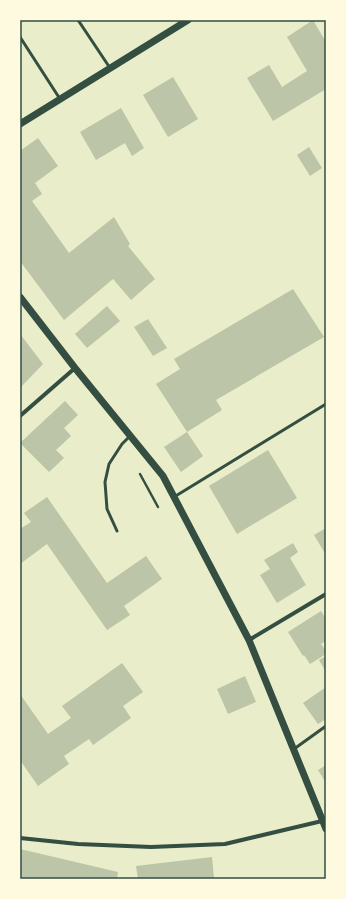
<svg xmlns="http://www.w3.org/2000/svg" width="346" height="899" viewBox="0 0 346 899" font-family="'Varela Round',sans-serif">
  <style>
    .building { fill: #bcc5a7 }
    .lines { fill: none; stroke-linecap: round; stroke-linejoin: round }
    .path { stroke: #344e41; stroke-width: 2.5 }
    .service { stroke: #344e41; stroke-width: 3 }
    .minor { stroke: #344e41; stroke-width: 4 }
    .tertiary { stroke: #344e41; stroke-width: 7 }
    .neatline { fill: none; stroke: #344e41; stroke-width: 1.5 }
  </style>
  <rect width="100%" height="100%" fill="#e9edc9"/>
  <!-- building -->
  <g class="building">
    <polygon points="313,20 326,42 326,89 273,121 247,78 269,65 282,87 307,71 287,37"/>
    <polygon points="173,77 198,119 168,137 143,95"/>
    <polygon points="121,108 144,148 132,156 125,143 96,160 80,132"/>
    <polygon points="38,138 58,166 35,183 42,194 32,201 69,253 114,217 130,244 128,246 155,279 131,300 113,279 64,320 20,261 20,151"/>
    <polygon points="309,147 322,168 310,176 297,155"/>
    <polygon points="293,289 324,337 216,400 222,410 187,432 156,384 180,369 174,359"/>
    <polygon points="107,306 120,321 87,348 75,334"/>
    <polygon points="148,319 167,348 153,356 134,327"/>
    <polygon points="20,334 43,364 20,388"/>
    <polygon points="65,401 78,415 64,428 71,436 56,450 64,458 49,472 20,443"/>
    <polygon points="187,432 203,456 181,472 164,447"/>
    <polygon points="268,450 297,498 237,534 209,486"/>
    <polygon points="47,497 107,583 146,556 162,579 124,606 130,615 107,630 47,544 20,564 20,529 31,522 24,513"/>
    <polygon points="326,528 326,555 314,535"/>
    <polygon points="293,543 298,552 290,558 306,585 277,603 260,575 270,569 264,560"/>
    <polygon points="321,611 326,619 326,641 321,644 326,651 326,654 310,664 304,655 303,656 288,632"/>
    <polygon points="326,656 326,672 319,660"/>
    <polygon points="122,663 143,692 123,706 131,718 93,745 89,739 64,756 69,764 38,786 20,760 20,694 48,734 71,718 62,706"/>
    <polygon points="245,676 256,702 228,714 217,689"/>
    <polygon points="326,687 326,719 318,724 303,703"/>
    <polygon points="326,765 326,783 318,770"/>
    <polygon points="20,849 118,872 117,879 20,879"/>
    <polygon points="212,857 214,878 207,879 138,879 136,866"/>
  </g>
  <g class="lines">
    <!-- path -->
    <polyline class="path" points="140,474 158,507"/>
    <!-- service -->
    <g class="service">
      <polyline points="78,20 110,68"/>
      <polyline points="20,37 60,99"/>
      <polyline points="174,497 326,404"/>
      <polyline points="117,531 107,509 105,482 109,464 122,444 130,436"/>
      <polyline points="294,749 326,726"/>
    </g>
    <!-- minor -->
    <g class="minor">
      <polyline points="20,416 75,368"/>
      <polyline points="249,640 326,594"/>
      <polyline points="20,838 78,844 151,847 225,844 322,821"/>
    </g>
    <!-- tertiary -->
    <g class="tertiary">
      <polyline points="20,124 188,20"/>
      <polyline points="20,297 75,368 163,476 249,640 326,829"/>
    </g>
  </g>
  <!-- border -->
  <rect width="346" height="899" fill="none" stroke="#fefae0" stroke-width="42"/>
  <rect x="21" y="21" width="304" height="857" class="neatline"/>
</svg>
